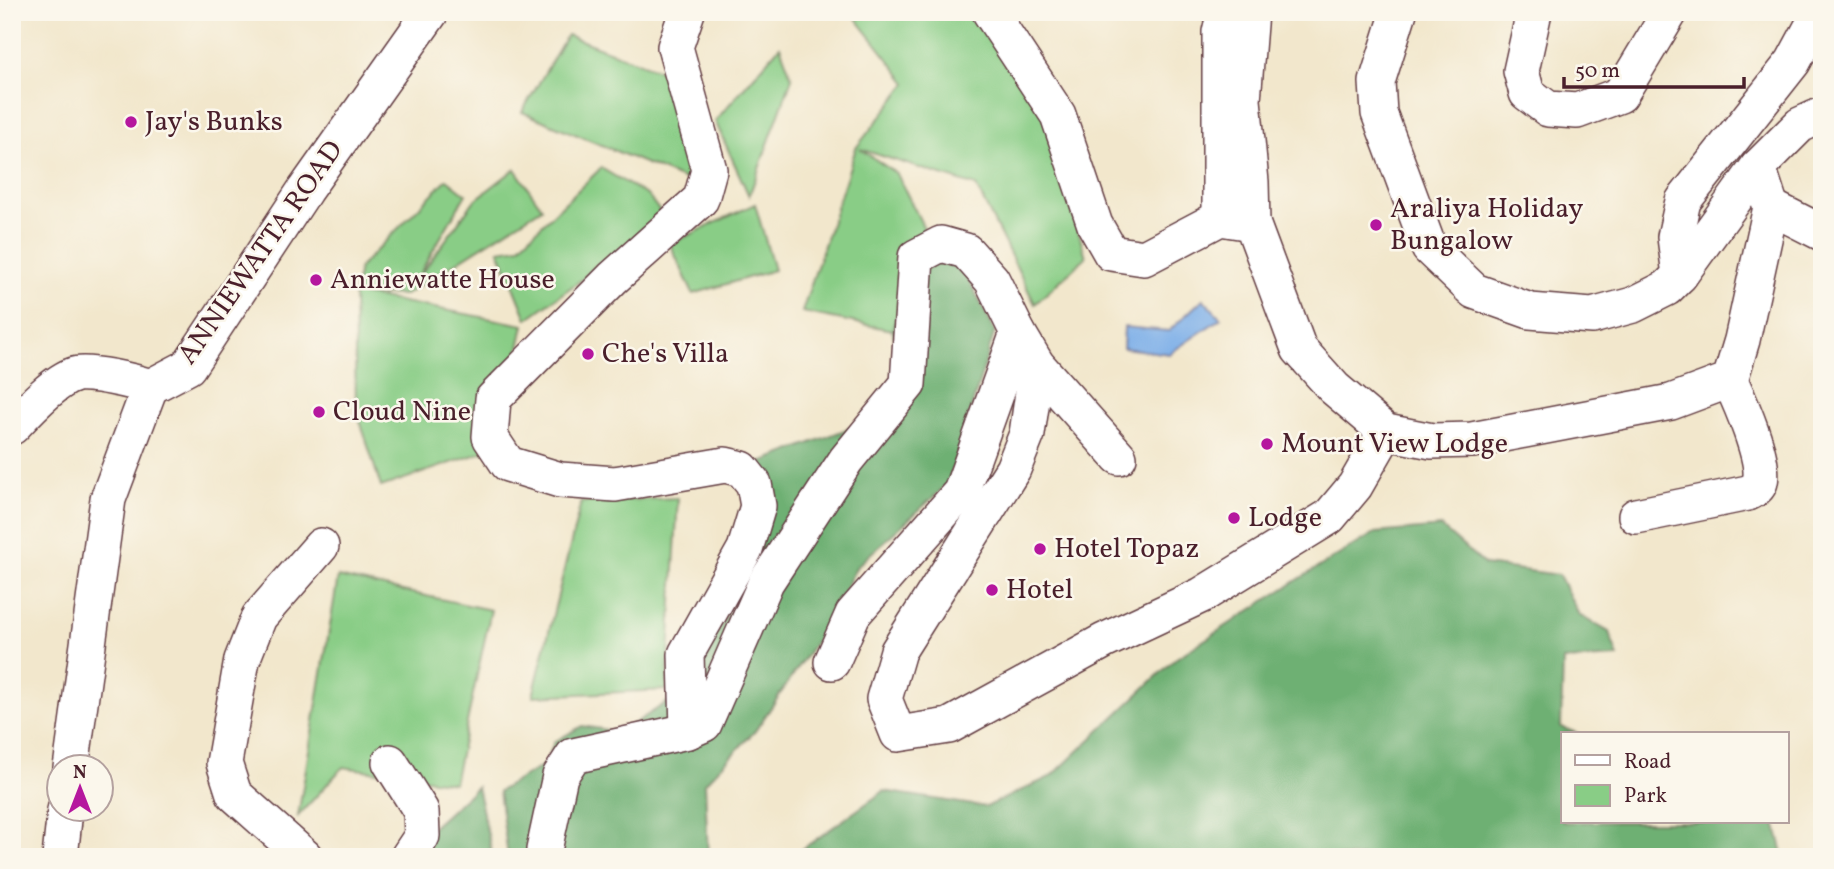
<svg xmlns="http://www.w3.org/2000/svg" width="1834" height="869" viewBox="0 0 1834 869" font-family="Vollkorn,serif">
  <style>
    .green { fill: #89cd86; stroke: #6a7658; stroke-width: 2 }
    .forest { fill: #6eb073; stroke: #5c684f; stroke-width: 2 }
    .water { fill: #7caee8; stroke: #63668a; stroke-width: 2 }
    .lines { fill: none; stroke-linecap: round; stroke-linejoin: round }
    .minor-casing { stroke: #633d43; stroke-width: 38 }
    .minor { stroke: #fff; stroke-width: 35 }
    .poi-dot { fill: #b5179e; stroke: #fbf7ec; stroke-width: 2.5 }
    .labels { text-anchor: middle; dominant-baseline: central; stroke-width: 5; stroke-linejoin: round; paint-order: stroke }
    .poi-label { font-size: 28px; fill: #4a1f2b; stroke: #fbf7ec; text-anchor: start }
    .street-label { font-size: 28px; fill: #4a1f2b; stroke: #fbf7ec }
  </style>
  <rect width="100%" height="100%" fill="#fbf7ec"/>
  <filter id="ink" filterUnits="userSpaceOnUse"><feTurbulence type="fractalNoise" baseFrequency=".0143" numOctaves="2"/><feDisplacementMap in="SourceGraphic" scale="14" xChannelSelector="R" yChannelSelector="G"/><feConvolveMatrix kernelMatrix="1 2 1 2 8 2 1 2 1" color-interpolation-filters="sRGB"/></filter>
  <filter id="wash" filterUnits="userSpaceOnUse"><feTurbulence type="fractalNoise" baseFrequency=".00686" numOctaves="4" result="noise"/><feDisplacementMap in="SourceGraphic" scale="28" xChannelSelector="R" yChannelSelector="G"/><feGaussianBlur stdDeviation="1.57" result="paint"/><feColorMatrix in="noise" values="0 0 0 0 0 0 0 0 0 0 0 0 0 0 0 0 0 1.4 0 .05"/><feComposite in="paint" operator="in"/></filter>
  <g filter="url(#wash)">
    <rect width="100%" height="100%" fill="#f2e7cc"/>
    <!-- green -->
    <g class="green">
      <polygon points="851,12 963,12 1032,77 1086,257 1035,304 976,186 860,149 897,174 924,228 892,330 802,312 856,148 907,83"/>
      <polygon points="567,35 674,76 697,185 522,112"/>
      <polygon points="780,46 792,78 749,196 715,121"/>
      <polygon points="601,168 648,196 666,219 527,319 499,250 519,247"/>
      <polygon points="515,169 542,208 405,295 360,294 524,325 498,447 381,487 356,408 354,294 359,268 447,179 466,194 413,285 474,201"/>
      <polygon points="755,204 774,270 693,294 670,244"/>
      <polygon points="678,498 667,690 533,696 581,502"/>
      <polygon points="338,577 491,610 454,783 343,767 298,816"/>
    </g>
    <!-- forest -->
    <g class="forest">
      <polygon points="934,241 968,278 995,331 948,484 857,566 827,625 755,731 705,783 708,857 508,857 499,791 546,764 554,742 582,726 621,732 672,699 744,590 766,515 735,472 879,417 907,380 892,330"/>
      <polygon points="1441,527 1485,565 1559,575 1579,615 1609,632 1618,657 1563,660 1561,727 1579,734 1563,734 1563,822 1775,822 1784,857 791,857 884,791 986,807 1052,776 1175,659 1299,579 1375,533"/>
      <polygon points="477,787 493,857 399,857"/>
    </g>
    <!-- water -->
    <polygon class="water" points="1203,299 1221,318 1169,354 1123,348 1124,327 1169,331"/>
  </g>
  <g filter="url(#ink)">
    <g class="lines">
      <!-- minor casing -->
      <g class="minor-casing">
        <g id="minor">
          <polyline points="687,12 675,47 709,170 701,199 613,278 493,399 490,437 508,464 560,480 615,484 725,465 742,469 754,484 758,506 745,549 686,654 688,731"/>
          <polyline points="990,12 1058,115 1095,225 1111,253 1144,258 1220,218 1252,223 1299,349 1334,388 1386,432 1432,441 1472,440 1671,402 1730,380 1742,340 1771,207 1758,167"/>
          <polyline points="1250,12 1243,100 1251,182 1252,223"/>
          <polyline points="1399,12 1377,82 1379,113 1429,248 1474,291 1530,311 1592,316 1633,305 1667,288 1680,275 1675,237 1683,201 1793,62 1820,12"/>
          <polyline points="1534,12 1521,71 1527,93 1548,109 1577,111 1620,95 1670,12"/>
          <polyline points="1771,207 1822,233"/>
          <polyline points="1220,218 1220,32 1225,12"/>
          <polyline points="1680,275 1758,167 1800,125 1822,115"/>
          <polyline points="1037,365 1027,434 1013,469 898,651 884,699 898,734 949,726 1104,641 1202,595 1329,517 1355,486 1386,432"/>
          <path d="M12,427C27,411 54,381 74,375C87,370 136,382 150,387L188,367L305,190L431,12"/>
          <path d="M1636,516L1748,493C1753,490 1758,489 1760,482C1766,460 1740,402 1730,380"/>
          <polyline points="832,662 853,614 961,492 1018,333"/>
          <polyline points="390,762 421,811 422,836 408,857"/>
          <polyline points="71,768 108,499 150,387"/>
          <polyline points="544,850 560,776 573,756 688,731 704,724 766,582 846,460 908,384 916,257 941,244 966,251 992,280 1018,333 1037,365 1119,457"/>
          <polyline points="60,857 65,810"/>
          <polyline points="305,857 234,794 224,763 242,660 259,617 321,546"/>
        </g>
      </g>
      <!-- minor -->
      <use href="#minor" class="minor"/>
    </g>
  </g>
  <!-- markers -->
  <g class="poi-dot">
    <circle cx="131" cy="122" r="7"/>
    <circle cx="1376" cy="225" r="7"/>
    <circle cx="316" cy="280" r="7"/>
    <circle cx="588" cy="354" r="7"/>
    <circle cx="319" cy="412" r="7"/>
    <circle cx="1267" cy="444" r="7"/>
    <circle cx="1234" cy="518" r="7"/>
    <circle cx="1040" cy="549" r="7"/>
    <circle cx="992" cy="590" r="7"/>
  </g>
  <g class="labels">
    <!-- poi labels -->
    <g class="poi-label">
      <text x="145" y="122">Jay's Bunks</text>
      <text x="1390" y="209">Araliya Holiday<tspan x="1390" dy="32">Bungalow</tspan></text>
      <text x="330" y="280">Anniewatte House</text>
      <text x="602" y="354">Che's Villa</text>
      <text x="333" y="412">Cloud Nine</text>
      <text x="1281" y="444">Mount View Lodge</text>
      <text x="1248" y="518">Lodge</text>
      <text x="1054" y="549">Hotel Topaz</text>
      <text x="1006" y="590">Hotel</text>
    </g>
    <!-- street labels -->
    <g class="street-label">
      <text transform="translate(261 253) rotate(-55)">ANNIEWATTA ROAD</text>
    </g>
  </g>
  <!-- margin -->
  <rect width="1834" height="869" fill="none" stroke="#fbf7ec" stroke-width="42"/>
  <!-- legend -->
  <rect x="1561" y="732" width="228" height="91" fill="#fbf7ec" stroke="#b4a19f" stroke-width="2"/>
  <rect x="1575" y="755" width="35" height="10" fill="#ffffff" stroke="#b4a19f" stroke-width="2"/>
  <text x="1624" y="768" font-size="21" fill="#4a1f2b">Road</text>
  <rect x="1575" y="785" width="35" height="21" fill="#89cd86" stroke="#b4a19f" stroke-width="2"/>
  <text x="1624" y="802" font-size="21" fill="#4a1f2b">Park</text>
  <!-- north arrow -->
  <g transform="translate(80 788)"><circle r="33" fill="#fbf7ec" stroke="#b4a19f" stroke-width="2"/>
  <path d="M0-5L12 26L0 18L-12 26Z" fill="#b5179e"/>
  <text y="-10" font-size="19" font-weight="bold" text-anchor="middle" fill="#4a1f2b">N</text>
  </g>
  <!-- scale -->
  <path d="M1564 77v10h180v-10" fill="none" stroke="#4a1f2b" stroke-width="3.5"/>
  <text x="1575" y="77" font-size="21" fill="#4a1f2b" stroke="#fbf7ec" stroke-width="5" paint-order="stroke">50 m</text>
</svg>
